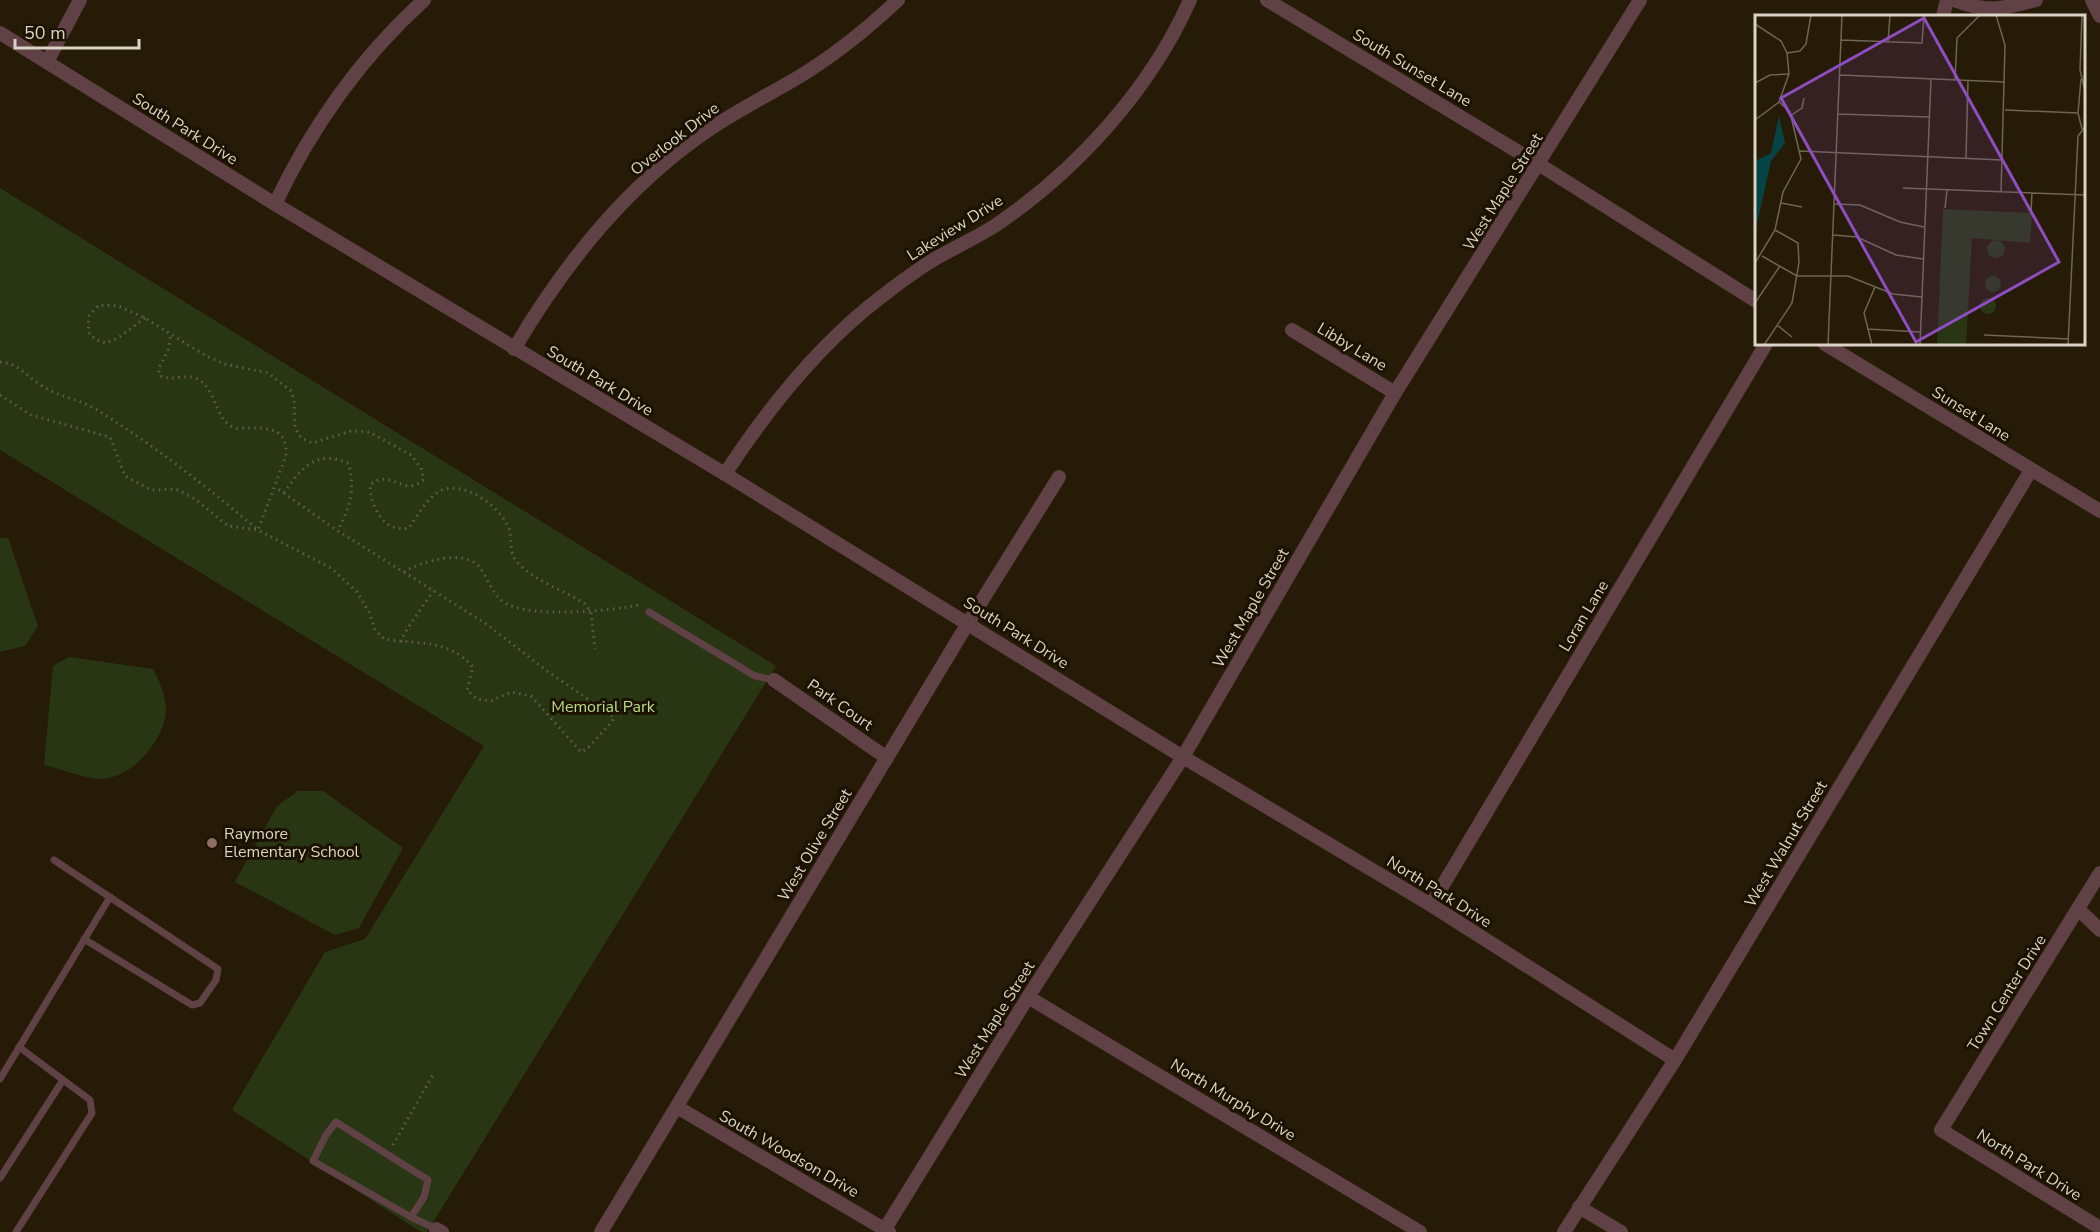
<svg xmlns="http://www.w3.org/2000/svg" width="2100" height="1232" viewBox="0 0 2100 1232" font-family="'Nunito Sans',sans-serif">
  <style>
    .green { fill: #293614 }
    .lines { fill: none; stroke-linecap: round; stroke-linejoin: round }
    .path { stroke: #645b48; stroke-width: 3; stroke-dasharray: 1.5 4.5; stroke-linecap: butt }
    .service { stroke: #5f4146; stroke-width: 7 }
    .minor { stroke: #5f4146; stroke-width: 14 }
    .education-dot { fill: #8d6e63; stroke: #1c1201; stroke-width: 2 }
    .labels { text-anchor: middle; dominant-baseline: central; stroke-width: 6; stroke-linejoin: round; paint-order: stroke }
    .street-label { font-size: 16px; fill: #dad3c6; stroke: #1c1201 }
    .park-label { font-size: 16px; fill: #b9de83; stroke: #1c1201 }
    .poi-label { font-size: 16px; fill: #dad3c6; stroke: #1c1201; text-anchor: start }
    .inset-road { fill: none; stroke: #6e6553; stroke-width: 1.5 }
    .view { fill: #8e4dc0; fill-opacity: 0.15; stroke: #8e4dc0; stroke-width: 3 }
    .inset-edge { fill: none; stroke: #dad3c6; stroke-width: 3 }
  </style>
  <rect width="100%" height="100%" fill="#261b06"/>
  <!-- green -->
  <g class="green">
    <polygon points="0,188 776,666 427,1232 421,1232 232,1110 325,952 365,939 484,746 0,450"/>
    <polygon points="0,538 8,538 38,626 25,646 0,652"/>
    <path d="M69,657L153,669C161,684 170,705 164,722C156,749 128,780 98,779C84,778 58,768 44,765L53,666Z"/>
    <polygon points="298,791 323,791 403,848 359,928 335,935 235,882 277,806"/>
  </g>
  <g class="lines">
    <!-- path -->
    <g class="path">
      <path d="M145,318L118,338L106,343L96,340L88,332L89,316L99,305L118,306L145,318L206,356L225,364L268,373L291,391L294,400L295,428L301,438L312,443L351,431L369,432L411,455L421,468L424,479C403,499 392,467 370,485C371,507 383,533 409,528C417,516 428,496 442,490C466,481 501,507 509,529C513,540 508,553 518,563C536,582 564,590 585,604L591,612L595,649"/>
      <path d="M0,362C18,363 28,377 42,386C59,397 80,399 97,410C154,445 207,487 258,530L286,456C287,429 272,428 249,428C245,428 239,429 235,428C213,420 218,387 195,378C184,374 170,382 159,375V368L168,350L171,333"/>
      <path d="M0,395L31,415L110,437L125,476L151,490L176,489L195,499L228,526L258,530L331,568L357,592L369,612L375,630L384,639C420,645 447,638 473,667L467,690L477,699L491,701L511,692L531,696L581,752L587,749L612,722L614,717L547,671L485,623L338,531L275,487"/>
      <path d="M284,493C301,468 317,448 349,464C355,495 350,504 338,531"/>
      <path d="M404,572C422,561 466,548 480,568C489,580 493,597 507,604C534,618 609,611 639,605"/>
      <polyline points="401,642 404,634 433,591"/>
      <polyline points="393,1145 434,1073"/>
    </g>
    <!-- service -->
    <g class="service">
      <polyline points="649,612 755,676 774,680"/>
      <polyline points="54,860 218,969 216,980 200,1003 192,1005 84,939"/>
      <polyline points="0,1079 110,897"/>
      <polyline points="0,1178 63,1080"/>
      <polyline points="411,1217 313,1161 326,1135 336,1122 428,1180 424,1197 411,1217 436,1229"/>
      <polyline points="16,1232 92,1113 90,1100 19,1047"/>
    </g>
    <!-- minor -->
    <g class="minor">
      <polyline points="1267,0 1540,165 1756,301"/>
      <path d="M1954,0C1986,13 2004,9 2036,0"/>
      <polyline points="2092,0 2100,16"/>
      <polyline points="1943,16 1947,0"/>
      <polyline points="0,33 275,204 725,474 1183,757 1431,905 1675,1060"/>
      <polyline points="47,62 80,0"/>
      <path d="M275,204C312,126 360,58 424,0"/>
      <polyline points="1292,330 1395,393"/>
      <polyline points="1825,344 2100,511"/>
      <path d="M514,349C565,263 627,185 710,129C738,110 768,95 797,78C834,56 867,29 898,0"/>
      <path d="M725,474C768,408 818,345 881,297C895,286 910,275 925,265C948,250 973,240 996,225C1077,170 1150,90 1190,0"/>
      <polyline points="774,680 887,758"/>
      <polyline points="2100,873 1941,1130 2100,1228"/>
      <polyline points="1431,905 1766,344"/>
      <polyline points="2078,909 2100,930"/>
      <polyline points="1028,997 1420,1232"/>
      <polyline points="677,1107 889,1232"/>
      <polyline points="1579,1207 1621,1232"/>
      <polyline points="436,1229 442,1232"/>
      <polyline points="885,1229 1028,997 1183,757 1395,393 1640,0"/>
      <polyline points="601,1232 968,623 1059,477"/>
      <polyline points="1564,1232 1675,1060 2031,470"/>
    </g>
  </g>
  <!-- markers -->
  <circle class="education-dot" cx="212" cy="843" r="6"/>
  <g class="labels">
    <!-- street labels -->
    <g class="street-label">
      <text transform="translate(1412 68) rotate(31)">South Sunset Lane</text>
      <text transform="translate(185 129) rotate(32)">South Park Drive</text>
      <text transform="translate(675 139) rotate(-38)">Overlook Drive</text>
      <text transform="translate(1503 192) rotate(-58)">West Maple Street</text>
      <text transform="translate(955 228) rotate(-32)">Lakeview Drive</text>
      <text transform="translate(1352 347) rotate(31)">Libby Lane</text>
      <text transform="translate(600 381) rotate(31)">South Park Drive</text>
      <text transform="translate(1971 414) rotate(32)">Sunset Lane</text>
      <text transform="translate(1251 608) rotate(-60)">West Maple Street</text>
      <text transform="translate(1584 616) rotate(-59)">Loran Lane</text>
      <text transform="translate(1016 633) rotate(32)">South Park Drive</text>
      <text transform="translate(840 705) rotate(35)">Park Court</text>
      <text transform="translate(1786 844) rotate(-59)">West Walnut Street</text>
      <text transform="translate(815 845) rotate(-59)">West Olive Street</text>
      <text transform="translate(1439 892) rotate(32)">North Park Drive</text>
      <text transform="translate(2007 993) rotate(-58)">Town Center Drive</text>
      <text transform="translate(995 1020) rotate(-58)">West Maple Street</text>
      <text transform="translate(1233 1100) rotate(31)">North Murphy Drive</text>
      <text transform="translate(789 1154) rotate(30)">South Woodson Drive</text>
      <text transform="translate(2029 1165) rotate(32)">North Park Drive</text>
    </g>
    <!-- park labels -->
    <g class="park-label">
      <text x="603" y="707">Memorial Park</text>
    </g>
    <!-- poi labels -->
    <g class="poi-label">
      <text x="224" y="834">Raymore<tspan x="224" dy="18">Elementary School</tspan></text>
    </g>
  </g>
  <!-- overview -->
  <g transform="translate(1755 15)">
    <rect width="330" height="330" fill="#261b06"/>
    <path d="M188,194L277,198L275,228L217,223L211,330H182ZM232 234a9 9 0 1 1 18 0a9 9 0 1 1-18 0ZM230 269a8 8 0 1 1 16 0a8 8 0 1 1-16 0ZM225 291a8 8 0 1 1 16 0a8 8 0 1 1-16 0Z" fill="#293614"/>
    <path d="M24,101L30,128L16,146L0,218V146L16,138Z" fill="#064344"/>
    <path class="inset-road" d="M241,0L250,30L246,177M327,0L325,55L330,76M0,9L26,26L32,38L34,59L24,87L0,105M86,25L167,28L169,0M133,27L135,0M32,38L45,36L51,29L56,0M85,60L250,67M326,64L323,98L327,114M200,65L202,23L225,0M0,68L15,60L34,59M250,95L323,98M83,99L174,102M35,101L47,93L49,83M45,136L247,145M211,143L213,66M148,173L330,180M26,188L47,192M80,189L105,190L145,207L169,212M190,193L192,175M276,197L277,178M78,220L102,222L141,240L168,244M7,241L42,261H93L138,279L167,282M0,248L20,215L28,177L46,144L35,97L24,87M0,288L25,251M22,310L37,322M112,314L165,317M229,320L314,324M9,330L37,288L44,248L43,228L20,215M73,330L87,0M117,330L109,298L120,272M165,330L176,64M313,330L323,121L330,112"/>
    <path class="view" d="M169,3L304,247L161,327L26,83Z"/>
    <rect width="330" height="330" class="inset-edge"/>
  </g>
  <!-- scale -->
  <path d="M15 39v9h124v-9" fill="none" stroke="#dad3c6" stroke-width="3"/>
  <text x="24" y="39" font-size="18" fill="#dad3c6" stroke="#1c1201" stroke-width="4.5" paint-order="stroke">50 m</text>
</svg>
